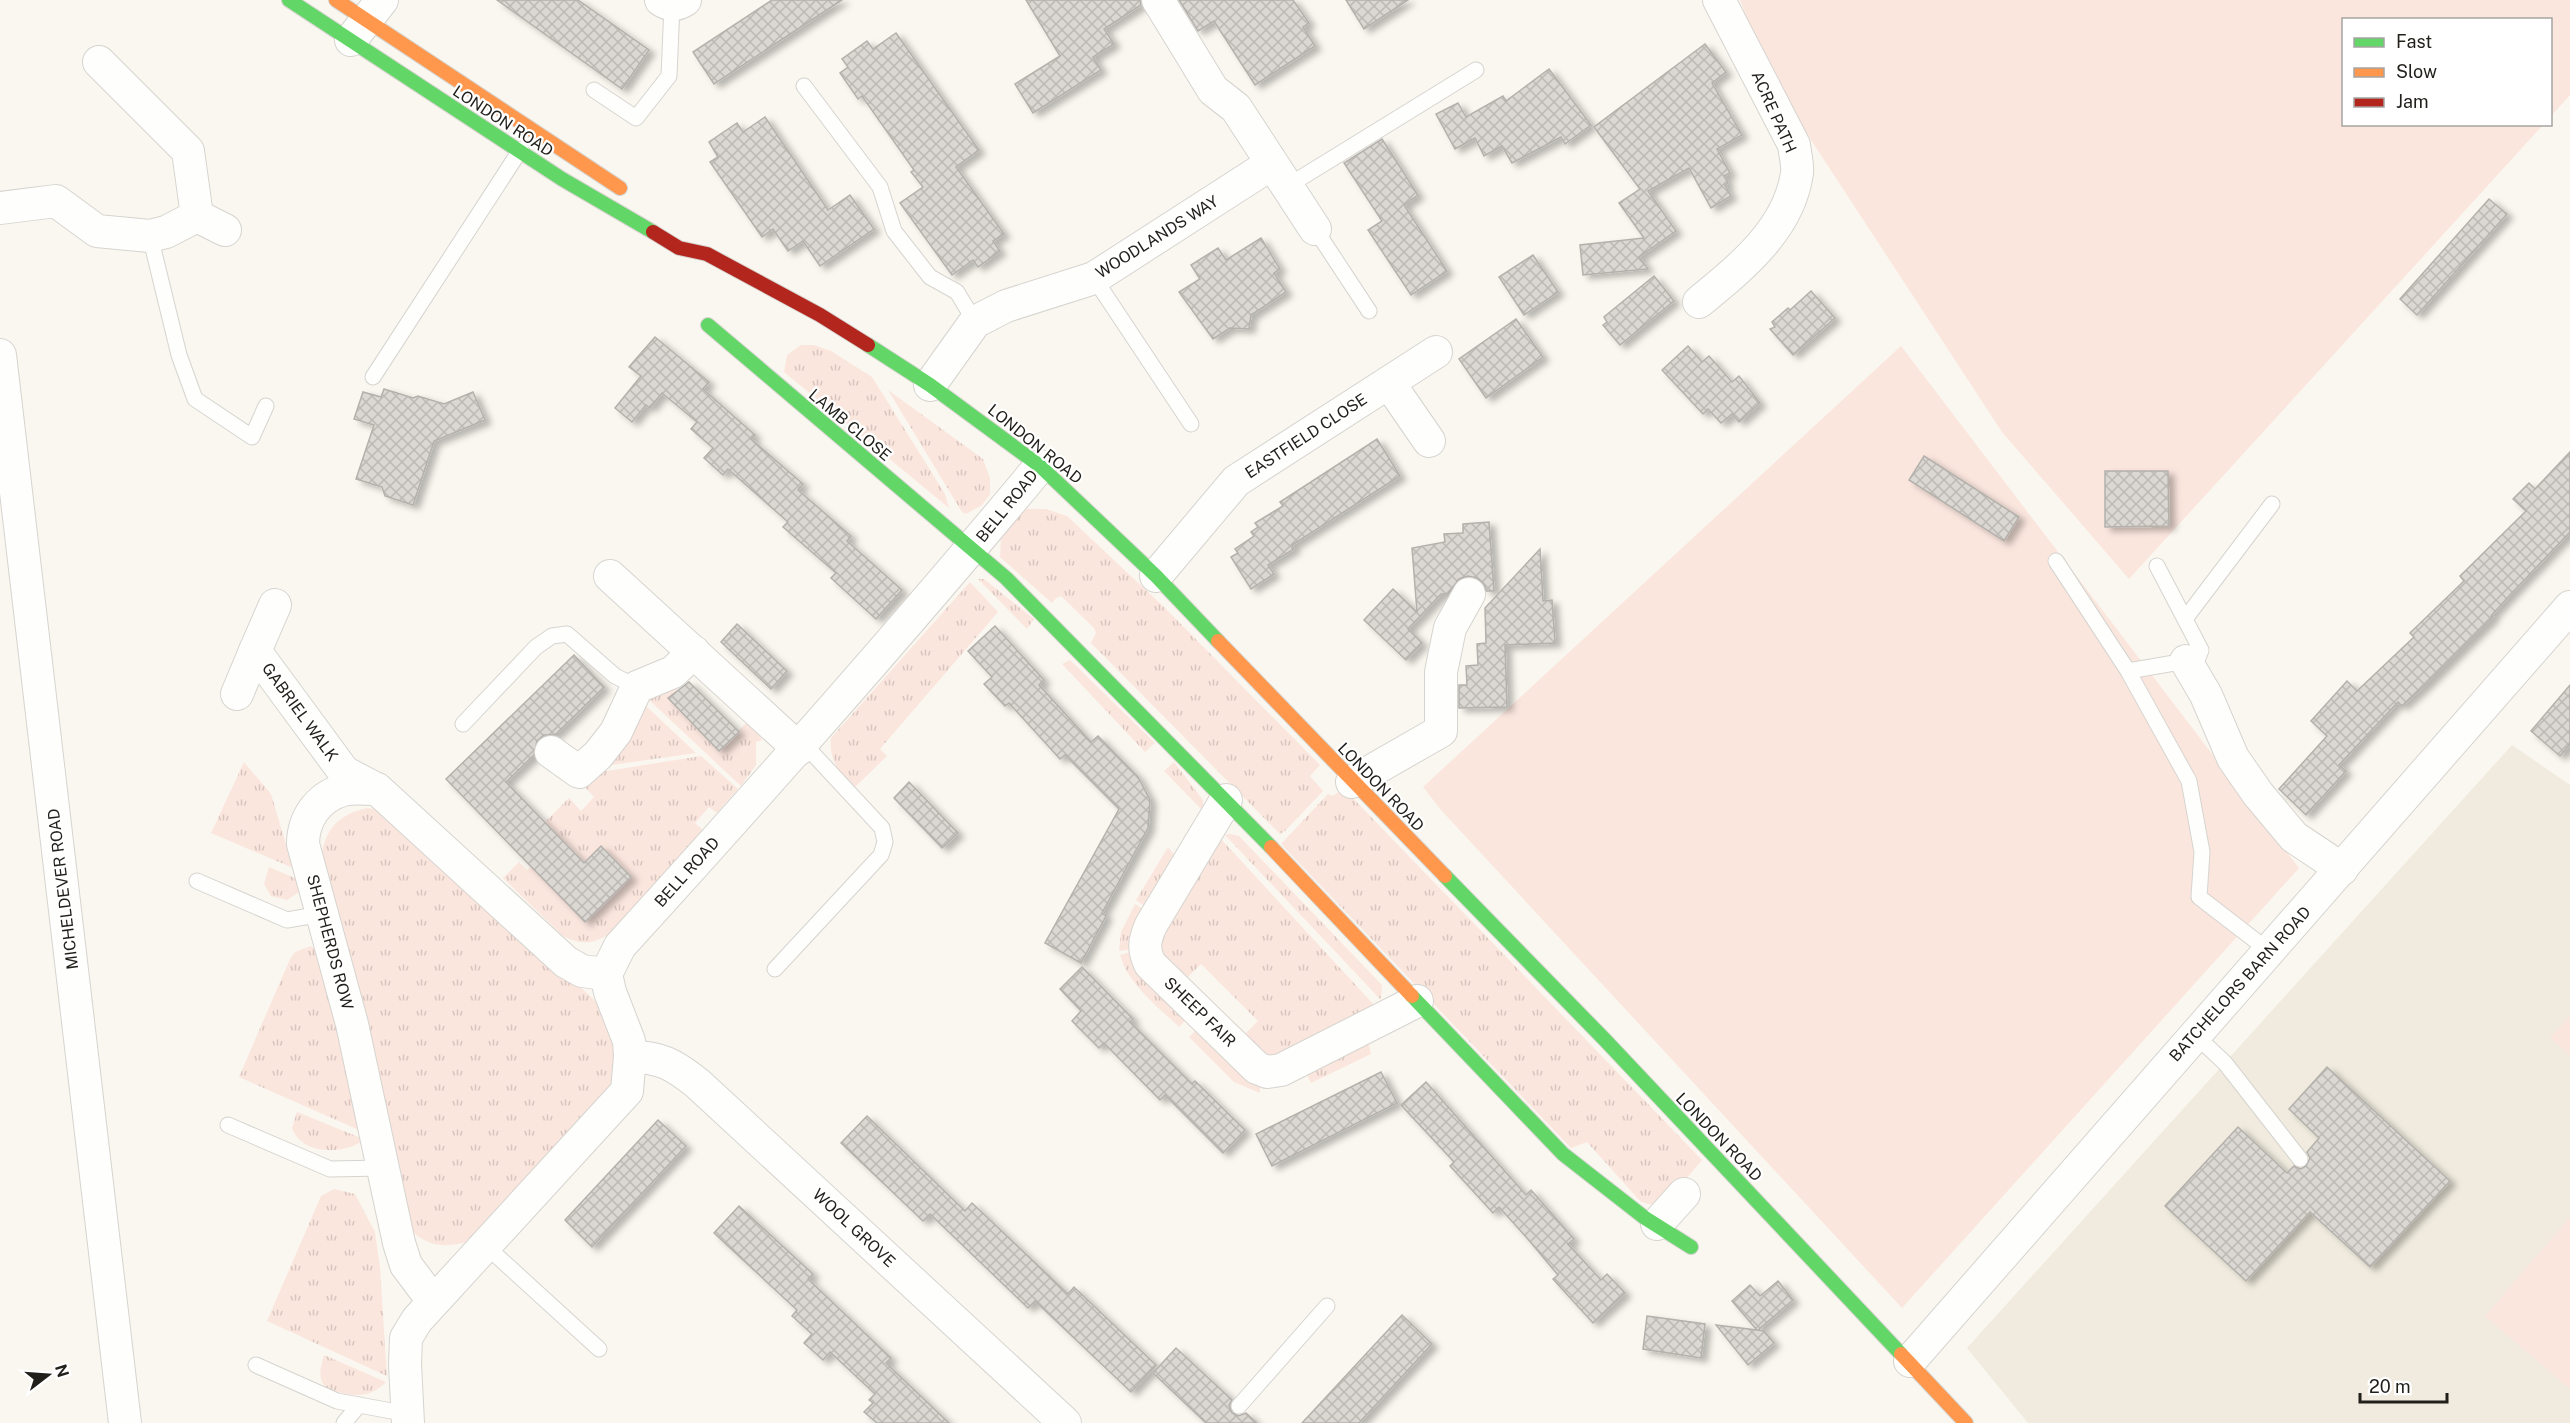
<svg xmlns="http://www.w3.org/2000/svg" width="2570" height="1423" viewBox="0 0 2570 1423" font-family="'Public Sans',sans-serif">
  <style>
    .built { fill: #f0ebde }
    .grass { fill: url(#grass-tufts) }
    .park { fill: #fbe6de }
    .building { fill: url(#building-cross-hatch); stroke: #b4b1ac; stroke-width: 1.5; filter: url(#shadow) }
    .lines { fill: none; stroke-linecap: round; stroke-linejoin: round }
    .lane-casing { stroke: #d6d4cf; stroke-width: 17 }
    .street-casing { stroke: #d6d4cf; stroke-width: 34 }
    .fast-casing { stroke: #d6d4cf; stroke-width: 16 }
    .slow-casing { stroke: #d6d4cf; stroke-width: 16 }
    .jam-casing { stroke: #d6d4cf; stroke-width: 16 }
    .lane { stroke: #fefefd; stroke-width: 15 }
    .street { stroke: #fefefd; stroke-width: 32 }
    .fast { stroke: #63d668; stroke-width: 14 }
    .slow { stroke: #ff974d; stroke-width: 14 }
    .jam { stroke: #b3261e; stroke-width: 14 }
    .labels { text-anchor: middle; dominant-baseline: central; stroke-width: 4.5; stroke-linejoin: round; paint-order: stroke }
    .street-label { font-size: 16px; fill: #211f1a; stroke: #fff }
  </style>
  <defs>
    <pattern id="grass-tufts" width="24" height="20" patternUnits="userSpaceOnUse" patternTransform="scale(1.5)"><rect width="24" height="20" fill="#fbe6de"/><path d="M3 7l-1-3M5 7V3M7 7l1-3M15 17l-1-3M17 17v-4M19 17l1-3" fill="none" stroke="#d7c5be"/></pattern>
    <pattern id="building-cross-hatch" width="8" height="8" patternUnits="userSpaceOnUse" patternTransform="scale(1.5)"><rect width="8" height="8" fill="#dbd7d2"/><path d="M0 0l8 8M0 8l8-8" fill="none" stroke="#bcb8b4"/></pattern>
    <filter id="shadow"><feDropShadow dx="6" dy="4" stdDeviation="3" flood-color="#0004"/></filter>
  </defs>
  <rect width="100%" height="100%" fill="#faf7f0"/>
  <!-- built -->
  <polygon class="built" points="2512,745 2570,785 2570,1423 2028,1423 1967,1348"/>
  <!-- grass -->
  <g class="grass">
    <polygon points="801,345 814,345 831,351 872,377 945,494 949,508 784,372 787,355"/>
    <polygon points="888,390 983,459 990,478 990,494 982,505 966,514 962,512"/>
    <polygon points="1027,509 1046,509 1067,516 1165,608 1320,765 1310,776 1323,791 1285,831 1280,834 1091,643 1096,633 1094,628 1061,596 1056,598 1052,603 1000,557 1001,537 1017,512"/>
    <polygon points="978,579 984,579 1034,619 1027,629"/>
    <path d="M970,582L998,612L880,749L887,756L854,788C839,772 829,761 831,738Z"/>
    <polygon points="1070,660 1155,743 1145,752 1062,664"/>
    <polygon points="684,682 668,699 719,751 750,719 762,740 756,742 756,765 741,786 647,698"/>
    <polygon points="645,705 696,753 598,767"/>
    <path d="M701,756L738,789L717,813L709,807L695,823L703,830L625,921C605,939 589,950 563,936L503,878L519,862L527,870L531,867L585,922L631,877L584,863L545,822L569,798L581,811L594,797L583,785L594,773Z"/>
    <polygon points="244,762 271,794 293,868 211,833"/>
    <polygon points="1174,762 1203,800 1203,811 1164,771"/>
    <polygon points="1344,789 1702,1160 1680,1186 1657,1206 1641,1202 1587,1142 1571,1148 1281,844 1328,794 1332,796"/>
    <path d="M367,808L380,810L588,994L603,1009L618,1035L615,1085L468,1242C443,1248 426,1247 408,1227L322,852C327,826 341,814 367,808Z"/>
    <polygon points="1230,834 1239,836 1382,985 1381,1000 1225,835"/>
    <path d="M1220,838L1376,1007L1278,1057L1259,1055L1242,1037L1258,1021L1201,964L1185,980C1169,963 1159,958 1160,934Z"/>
    <polygon points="1168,847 1177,858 1148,909 1136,900"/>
    <polygon points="269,867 297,879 301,891 287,900 271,896 264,884"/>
    <polygon points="1135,904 1146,911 1133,949 1119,951 1121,932"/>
    <polygon points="311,946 315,949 341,1026 359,1130 239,1077 290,959 295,952"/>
    <path d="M1134,951L1189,1017L1179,1027C1156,1005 1129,985 1120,955Z"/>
    <polygon points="1199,1027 1260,1079 1260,1093 1234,1082 1189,1037"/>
    <polygon points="1368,1041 1371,1054 1311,1083 1305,1071"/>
    <path d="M297,1112L361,1138V1142C340,1155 301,1154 292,1128Z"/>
    <polygon points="334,1189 355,1194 375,1232 380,1268 387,1376 267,1321 321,1196"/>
    <path d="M324,1355L386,1382C368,1401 346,1396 325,1387C317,1376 321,1367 324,1355Z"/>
  </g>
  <!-- park -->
  <g class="park">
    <polygon points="1740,0 2570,0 2570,95 2551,116 2550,20 2344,20 2344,124 2543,125 2129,579 2002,432 1779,91 1757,46"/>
    <polygon points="1901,346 2299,868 1902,1308 1441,810 1423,787"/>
    <polygon points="2570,1016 2570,1056 2550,1037"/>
    <polygon points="2570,1217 2570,1389 2485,1316"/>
  </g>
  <!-- building -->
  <g class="building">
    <polygon points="497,0 578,0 649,50 622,89"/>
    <polygon points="772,0 842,0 714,84 693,52"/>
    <polygon points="1026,0 1140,0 1141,5 1104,29 1114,44 1093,57 1101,70 1033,113 1015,84 1060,56"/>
    <polygon points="1179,0 1293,0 1309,23 1303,27 1315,46 1255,85 1214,21 1198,31"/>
    <polygon points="1346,0 1408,0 1364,29"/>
    <polygon points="896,33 979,150 956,167 1004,234 993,241 1000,251 978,267 973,260 952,275 900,203 923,187 911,172 914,170 862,96 858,99 840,73 848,67 842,59 867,41 873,49"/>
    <polygon points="1705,44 1726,72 1712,83 1742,135 1717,149 1730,173 1724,176 1728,183 1725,185 1731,196 1711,208 1689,168 1648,191 1676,231 1639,257 1648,269 1583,275 1580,245 1644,238 1619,203 1640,189 1594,127"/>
    <polygon points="1549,69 1591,125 1565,144 1561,137 1512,163 1502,146 1484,156 1475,138 1455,149 1436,114 1458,103 1466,117 1503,96 1506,101"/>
    <polygon points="765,117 828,210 850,195 874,229 820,266 803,241 788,251 773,229 762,237 710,162 718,157 709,142 737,123 743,132"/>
    <polygon points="1382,139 1418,195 1404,205 1447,271 1411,295 1368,230 1382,221 1344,163"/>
    <polygon points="2489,199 2507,214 2417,315 2400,299"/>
    <polygon points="1261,238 1280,269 1274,273 1286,292 1251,315 1249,329 1230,328 1213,339 1179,292 1200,279 1191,265 1218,248 1226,260"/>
    <polygon points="1533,255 1558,292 1524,315 1499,277"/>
    <polygon points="1654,276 1674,301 1620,345 1603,325 1607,322 1604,317"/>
    <polygon points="1811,291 1835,318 1793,355 1770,329 1775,327 1772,322 1788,308 1790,310"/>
    <polygon points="1516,319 1543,357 1486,398 1459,359"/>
    <polygon points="655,337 709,382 703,389 755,435 751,439 803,484 798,490 851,536 847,541 902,590 876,619 831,578 836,573 783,527 788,522 728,469 723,475 704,458 713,448 691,429 697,422 662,393 650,408 646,405 632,422 615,408 641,376 629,367"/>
    <polygon points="1688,346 1702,362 1709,356 1732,382 1739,376 1760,403 1739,422 1732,414 1721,423 1708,409 1703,414 1662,370"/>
    <polygon points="384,389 413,398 418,396 444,404 473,392 485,420 434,441 413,505 385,496 382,487 356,479 374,425 354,419 363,392 381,397"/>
    <polygon points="1377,439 1400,476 1292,545 1294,549 1268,565 1274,574 1251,589 1231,557 1238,553 1235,549 1254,536 1251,532 1258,527 1255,523 1283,506 1280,502"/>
    <polygon points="2570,452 2570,532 2510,595 2491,616 2493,617 2424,686 2402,706 2398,702 2339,765 2346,771 2306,815 2279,789 2327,736 2311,721 2347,681 2357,691 2414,637 2410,633 2464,581 2460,576 2526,511 2513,499 2529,483 2535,489"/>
    <polygon points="1924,456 2019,517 2004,541 1909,480"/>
    <polygon points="2105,471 2168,471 2169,526 2105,527"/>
    <polygon points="1489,522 1494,591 1486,591 1484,584 1477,578 1468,576 1459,579 1448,594 1441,594 1408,629 1422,643 1406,660 1364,620 1393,589 1417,612 1412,548 1445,542 1444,534 1463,533 1463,524"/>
    <polygon points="1540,549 1543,601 1552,600 1555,643 1505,645 1507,707 1459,708 1459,685 1467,685 1466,666 1478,665 1477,644 1486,643 1485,608"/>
    <polygon points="737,624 787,671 771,689 721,642"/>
    <polygon points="995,626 1044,680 1039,685 1091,742 1098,736 1138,777 1150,800 1148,828 1102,913 1106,916 1081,963 1045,943 1119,809 1065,755 1060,759 1009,703 1005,706 984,684 992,677 968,651"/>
    <polygon points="574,655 604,687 555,735 544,735 537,741 534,755 506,782 584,863 601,846 631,877 585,922 446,779"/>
    <polygon points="689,682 739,732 719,751 668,698"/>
    <polygon points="2570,685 2570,744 2560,756 2531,731"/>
    <polygon points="909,782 958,833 942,848 894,798"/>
    <polygon points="1082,967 1133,1019 1130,1022 1192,1084 1195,1081 1245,1130 1223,1153 1165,1095 1160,1100 1104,1043 1099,1048 1072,1021 1081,1011 1060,989"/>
    <polygon points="2327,1067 2450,1181 2370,1267 2310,1212 2246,1281 2165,1206 2238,1127 2287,1173 2294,1166 2301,1169 2306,1166 2310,1158 2307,1152 2319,1138 2289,1109"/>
    <polygon points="1381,1072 1397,1103 1272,1166 1256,1134"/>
    <polygon points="1426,1082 1526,1195 1531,1190 1574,1239 1568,1244 1601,1280 1607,1274 1625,1293 1593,1323 1553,1279 1558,1275 1527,1238 1499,1207 1493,1213 1450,1166 1454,1162 1401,1105"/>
    <polygon points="867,1116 965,1211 972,1203 1068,1294 1074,1287 1156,1365 1131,1392 1035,1301 1028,1308 930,1214 923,1221 841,1143"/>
    <polygon points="658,1120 686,1146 592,1247 565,1220"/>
    <polygon points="739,1206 813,1274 808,1279 891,1358 886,1363 949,1423 877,1423 864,1412 873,1403 869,1400 875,1394 830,1352 823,1360 804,1343 812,1334 792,1316 797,1310 714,1233"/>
    <polygon points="1778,1281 1793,1300 1758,1330 1764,1331 1774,1343 1748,1365 1716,1325 1757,1330 1732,1301 1750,1285 1760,1296"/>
    <polygon points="1402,1315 1432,1344 1359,1423 1302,1423"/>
    <polygon points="1647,1316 1705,1324 1701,1358 1643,1349"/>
    <polygon points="1176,1348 1232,1400 1229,1405 1232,1413 1238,1416 1246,1413 1257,1423 1206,1423 1153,1373"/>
  </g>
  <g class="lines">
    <!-- lane casing -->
    <g class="lane-casing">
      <g id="lane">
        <polyline points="804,86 880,187 894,231 930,277 957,292 975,322"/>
        <polyline points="594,90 636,118 669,76 672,5"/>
        <polyline points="1286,187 1476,70"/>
        <polyline points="1315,229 1369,311"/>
        <polyline points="150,236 179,355 195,399 252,437 266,406"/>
        <polyline points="1094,278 1191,424"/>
        <polyline points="373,377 521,149"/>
        <polyline points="2056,561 2128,671 2189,781 2202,852 2199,897 2269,951"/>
        <polyline points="2157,566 2201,650 2193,671"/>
        <polyline points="2185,619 2272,504"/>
        <polyline points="2128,671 2186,661"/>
        <polyline points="463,724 536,647 552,636 567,634 615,676 637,687"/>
        <polyline points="197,881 287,920 322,914"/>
        <polyline points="775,969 881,855 885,842 882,828 803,743"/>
        <polyline points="2194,1034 2225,1063 2300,1159"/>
        <polyline points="228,1125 330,1169 382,1168"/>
        <polyline points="485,1245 599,1349"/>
        <polyline points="256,1365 337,1401 408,1414"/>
        <polyline points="1239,1406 1327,1306"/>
        <polyline points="344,1423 359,1405"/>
      </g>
    </g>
    <!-- street casing -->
    <g class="street-casing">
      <g id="street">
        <path d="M661,0C670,6 676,6 685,0"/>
        <polyline points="1158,0 1213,90 1236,108 1315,229"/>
        <polyline points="351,40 382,0"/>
        <polyline points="0,208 56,201 97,231 150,236 166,232 197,216 188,151 99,62"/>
        <polyline points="197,216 225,230"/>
        <path d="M1699,302C1740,268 1789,230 1797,173C1798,164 1795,154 1794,145L1719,0"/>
        <polyline points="0,355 125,1423"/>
        <polyline points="1389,383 1429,441"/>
        <polyline points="930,385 975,322 1006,306 1094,278 1271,164"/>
        <polyline points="610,576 799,749"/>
        <polyline points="1156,576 1236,481 1436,352"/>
        <polyline points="275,605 255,651 344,772 376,789"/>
        <polyline points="2186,661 2206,695 2233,758 2258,794 2294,837 2342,869"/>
        <polyline points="237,694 255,651"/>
        <polyline points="551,752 579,772 598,755 616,732 637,687 673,672 694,652"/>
        <polyline points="1352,782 1441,731 1441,672 1450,628 1469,594"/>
        <path d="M1226,800L1151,925C1144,941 1143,949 1150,964L1257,1068L1267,1072L1281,1070L1417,1001"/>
        <path d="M630,1056C662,1058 673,1064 697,1083L1065,1423"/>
        <polyline points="1657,1224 1684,1194"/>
        <path d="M433,1301L406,1265L399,1243L352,1024L303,844C303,819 318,797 343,790C353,787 366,789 377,789L566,962L582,971L606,974"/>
        <polyline points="1910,1361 2570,607"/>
        <path d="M408,1423L405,1364L406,1338L417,1320L627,1091L630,1056L629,1041L610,992L606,974L620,946C763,789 904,630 1040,466"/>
      </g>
    </g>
    <!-- fast casing -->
    <g class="fast-casing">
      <g id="fast">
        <polyline points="289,0 562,179 653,232"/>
        <polyline points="708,325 1006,578 1271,847"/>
        <polyline points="868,345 930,385 1040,466 1156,576 1218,641"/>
        <polyline points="1445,876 1606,1041 1901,1354"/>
        <polyline points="1412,996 1563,1154 1645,1218 1691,1247"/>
      </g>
    </g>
    <!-- slow casing -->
    <g class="slow-casing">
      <g id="slow">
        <polyline points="336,0 620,188"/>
        <polyline points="1218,641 1445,876"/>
        <polyline points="1271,847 1412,996"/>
        <polyline points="1901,1354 1966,1423"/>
      </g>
    </g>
    <!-- jam casing -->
    <g class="jam-casing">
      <polyline id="jam" points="653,232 679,248 707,254 820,315 868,345"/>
    </g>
    <!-- lane -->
    <use href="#lane" class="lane"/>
    <!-- street -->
    <use href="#street" class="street"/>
    <!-- fast -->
    <use href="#fast" class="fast"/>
    <!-- slow -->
    <use href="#slow" class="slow"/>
    <!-- jam -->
    <use href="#jam" class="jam"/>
  </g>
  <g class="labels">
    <!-- street labels -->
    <g class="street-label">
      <text transform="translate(1774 112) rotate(66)">ACRE PATH</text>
      <text transform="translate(503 121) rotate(33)">LONDON ROAD</text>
      <text transform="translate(1157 237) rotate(-32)">WOODLANDS WAY</text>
      <text transform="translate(850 425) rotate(40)">LAMB CLOSE</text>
      <text transform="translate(1306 436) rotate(-33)">EASTFIELD CLOSE</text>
      <text transform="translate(1035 444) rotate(39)">LONDON ROAD</text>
      <text transform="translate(1007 506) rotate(-51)">BELL ROAD</text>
      <text transform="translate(300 712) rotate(54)">GABRIEL WALK</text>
      <text transform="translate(1381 787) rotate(46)">LONDON ROAD</text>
      <text transform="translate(687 872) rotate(-48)">BELL ROAD</text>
      <text transform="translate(63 889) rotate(-97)">MICHELDEVER ROAD</text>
      <text transform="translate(330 942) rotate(75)">SHEPHERDS ROW</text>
      <text transform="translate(2240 984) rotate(-48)">BATCHELORS BARN ROAD</text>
      <text transform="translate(1200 1012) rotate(44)">SHEEP FAIR</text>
      <text transform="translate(1719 1137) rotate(46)">LONDON ROAD</text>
      <text transform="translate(854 1228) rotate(43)">WOOL GROVE</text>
    </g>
  </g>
  <!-- legend -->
  <rect x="2342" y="18" width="210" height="108" fill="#ffffff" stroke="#a6a5a3" stroke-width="1.5"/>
  <rect x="2354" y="38" width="30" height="9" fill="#63d668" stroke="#a6a5a3" stroke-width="1.5"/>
  <text x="2396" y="48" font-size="18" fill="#211f1a">Fast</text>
  <rect x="2354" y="68" width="30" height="9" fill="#ff974d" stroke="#a6a5a3" stroke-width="1.5"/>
  <text x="2396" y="78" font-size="18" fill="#211f1a">Slow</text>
  <rect x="2354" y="98" width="30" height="9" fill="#b3261e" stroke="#a6a5a3" stroke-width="1.5"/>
  <text x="2396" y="108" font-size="18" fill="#211f1a">Jam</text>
  <!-- north arrow -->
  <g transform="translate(48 1375) rotate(73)" stroke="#ffffff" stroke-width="4.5" paint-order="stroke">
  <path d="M0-4.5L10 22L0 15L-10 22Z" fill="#211f1a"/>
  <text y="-9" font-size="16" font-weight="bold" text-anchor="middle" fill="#211f1a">N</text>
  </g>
  <!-- scale -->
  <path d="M2360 1393v9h87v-9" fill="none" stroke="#211f1a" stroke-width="3"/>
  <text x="2369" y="1393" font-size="18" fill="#211f1a" stroke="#ffffff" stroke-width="4.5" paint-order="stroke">20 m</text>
</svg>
